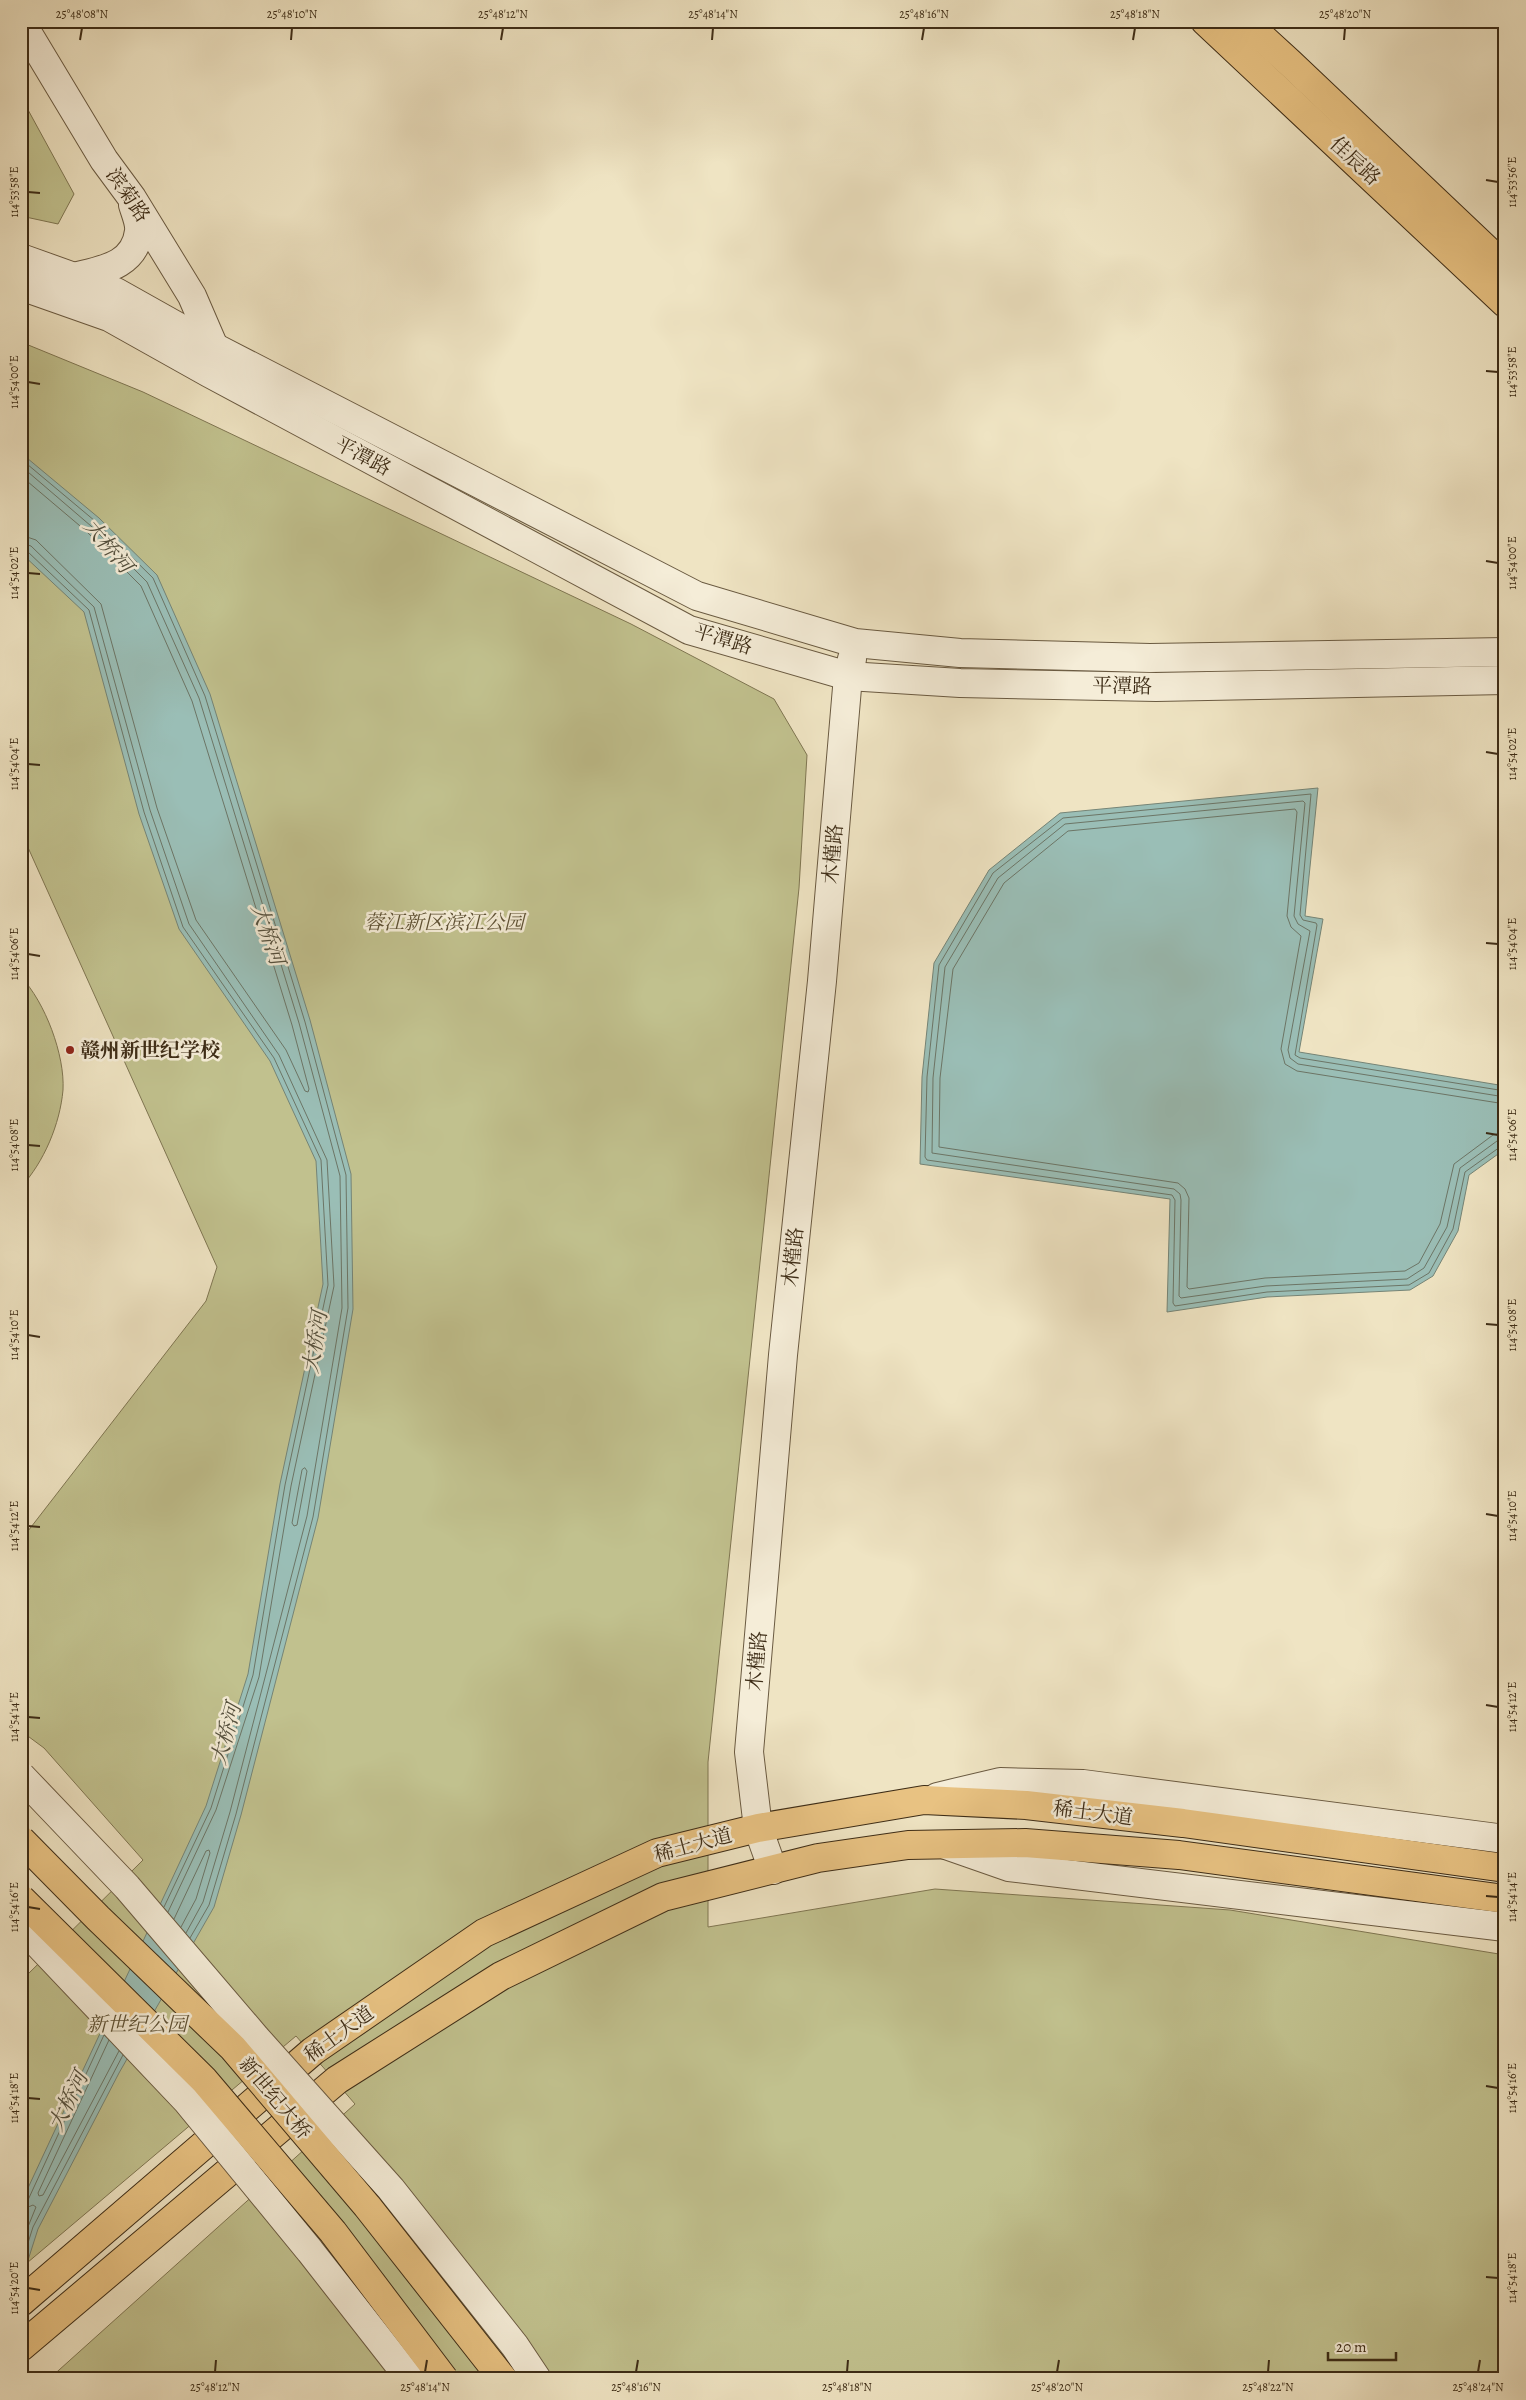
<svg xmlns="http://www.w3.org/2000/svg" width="1526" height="2400" viewBox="0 0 1526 2400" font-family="Alegreya,'Noto Serif SC',serif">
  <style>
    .green { fill: #c1c18e; stroke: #7f7652 }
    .water { fill: #9abeb6; stroke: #758476 }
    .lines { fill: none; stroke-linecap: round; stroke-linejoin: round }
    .shore { stroke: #6c7566; stroke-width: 1 }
    .minor-casing { stroke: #6a5a41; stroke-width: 30 }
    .major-casing { stroke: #3d2c16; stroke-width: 30 }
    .minor { stroke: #f5edd8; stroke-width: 28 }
    .major { stroke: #e8c282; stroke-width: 28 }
    .minor-bridge-casing { stroke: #6a5a41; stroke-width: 30; stroke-linecap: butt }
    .highway-bridge-casing { stroke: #3d2c16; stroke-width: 30; stroke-linecap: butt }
    .minor-bridge { stroke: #f5edd8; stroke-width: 28 }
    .highway-bridge { stroke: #e8c282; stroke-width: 28 }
    .ticks { fill: none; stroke: #3d2c16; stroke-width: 2 }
    .poi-dot { fill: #8f2418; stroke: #f5edd8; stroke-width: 2 }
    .labels { text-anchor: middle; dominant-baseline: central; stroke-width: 5; stroke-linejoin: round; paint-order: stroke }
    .street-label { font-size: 20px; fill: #3d2c16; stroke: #f5edd8 }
    .park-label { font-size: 20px; font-style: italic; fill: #5e5134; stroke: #f5edd8 }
    .poi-label { font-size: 20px; font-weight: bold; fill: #3d2c16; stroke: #f5edd8; text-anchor: start }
    .water-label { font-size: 21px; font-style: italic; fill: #54503e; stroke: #f5edd8 }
    .neatline { fill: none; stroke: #3d2c16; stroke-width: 2 }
    .ticks-label { font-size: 12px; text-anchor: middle; fill: #3d2c16 }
  </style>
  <rect width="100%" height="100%" fill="#efe4c3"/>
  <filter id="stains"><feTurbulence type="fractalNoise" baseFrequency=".004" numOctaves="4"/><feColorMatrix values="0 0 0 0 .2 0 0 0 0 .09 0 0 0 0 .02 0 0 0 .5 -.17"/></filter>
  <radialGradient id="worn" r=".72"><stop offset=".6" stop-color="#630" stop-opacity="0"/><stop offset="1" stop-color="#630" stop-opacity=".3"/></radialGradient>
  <!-- green -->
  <g class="green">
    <polygon points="21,97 74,194 58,224 21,216"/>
    <polygon points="21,342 143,392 631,624 774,699 807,755 799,888 708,1762 708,1927 935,1889 1230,1910 1505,1955 1505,2379 49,2379 355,2104 296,2036 21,2268 21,1981 143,1860 44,1748 21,1731 21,1540 206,1301 217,1267 21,832"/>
    <path d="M21,977C45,1002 65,1055 63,1090C60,1124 44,1162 21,1187Z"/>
  </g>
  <!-- water -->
  <g class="water">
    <polygon points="21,453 99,518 157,575 210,694 310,1020 351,1174 353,1309 318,1518 241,1815 214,1907 119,2073 38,2229 21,2282 21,2203 206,1806 248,1674 280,1484 323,1284 316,1161 270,1061 179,929 139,814 84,612 21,553"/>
    <polygon points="1318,788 1305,916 1323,919 1299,1052 1505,1086 1505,1149 1469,1175 1458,1231 1433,1276 1410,1290 1267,1297 1167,1312 1170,1199 920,1164 922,1077 934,963 989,870 1060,813"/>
  </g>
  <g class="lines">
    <!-- shore -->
    <g class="shore">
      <polyline points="21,459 95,521 153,578 205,696 305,1022 346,1175 348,1308 313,1517 236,1814 209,1905 190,1938"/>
      <polyline points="21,466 91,526 147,582 199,698 299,1023 340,1176 342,1308 307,1516 230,1812 203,1902 186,1933"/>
      <polyline points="21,476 86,531 141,586 192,701 292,1025 309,1089 308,1092 305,1091 286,1050 196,920 157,808 101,604 36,540 21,535"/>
      <polyline points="21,543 31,546 94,607 150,810 189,924 279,1055 327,1160 334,1286 291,1486 259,1677 216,1810 168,1912"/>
      <polyline points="21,549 27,551 89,610 144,812 183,927 274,1058 321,1160 328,1285 285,1485 253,1675 211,1808 164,1907"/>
      <polyline points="1505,1091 1300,1058 1295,1055 1317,925 1316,923 1303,920 1300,915 1311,794 1063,818 993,873 939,965 927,1077 925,1157 927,1160 1172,1195 1175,1200 1173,1303 1175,1306 1267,1292 1409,1285 1429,1273 1453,1229 1465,1172 1500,1147 1505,1146"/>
      <polyline points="1505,1097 1298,1064 1290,1058 1288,1050 1310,931 1298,924 1294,916 1305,803 1303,801 1065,824 998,878 945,967 933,1078 932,1153 1174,1189 1180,1194 1181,1200 1179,1296 1181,1298 1266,1286 1407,1279 1424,1268 1447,1227 1460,1168 1497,1141 1505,1139"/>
      <polyline points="1505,1104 1297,1071 1285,1064 1281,1049 1301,936 1291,927 1287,916 1297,812 1295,809 1068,831 1004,883 953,969 940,1078 939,1147 1178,1183 1185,1189 1189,1198 1187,1287 1189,1289 1265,1278 1405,1271 1419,1263 1440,1224 1454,1164 1493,1135 1505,1132"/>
      <polygon points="305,1468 307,1471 297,1525 294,1526 292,1523 302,1470"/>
      <polyline points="174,1919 206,1851 209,1850 210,1853 196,1899 181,1927"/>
      <polyline points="109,2040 38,2193 39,2196 43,2195 119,2051"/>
      <polyline points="21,2203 28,2200 104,2035"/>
      <polyline points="21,2210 33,2205 36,2207 21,2244"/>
      <polyline points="21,2265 33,2227 123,2055"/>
    </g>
    <!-- minor casing -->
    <g class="minor-casing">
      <g id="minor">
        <polyline points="21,22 104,160 132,198 192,296 214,347 213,352"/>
        <polyline points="21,258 116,292 214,347 697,596 855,643 960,653 1150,658 1505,652"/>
        <path d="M74,277C102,270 135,266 139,231C140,223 135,212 133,205"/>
        <polyline points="21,286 109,317 209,373 689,630 848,676 960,683 1156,687 1505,680"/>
        <polyline points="937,1797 1000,1782 1083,1784 1505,1839"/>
        <polyline points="946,1845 1009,1867 1505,1927"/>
        <polyline points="773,1870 758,1828 749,1752 783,1355 822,981 848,676 852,659"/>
      </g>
    </g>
    <!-- major casing -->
    <g class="major-casing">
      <g id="major">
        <polyline points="1205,21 1505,303"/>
        <polyline points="1244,21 1290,63 1505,267"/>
        <polyline points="21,2302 313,2051 484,1933 657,1853 758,1828 924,1800 1026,1805 1183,1823 1505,1868"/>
        <polyline points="21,2347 337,2080 501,1976 663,1897 818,1858 908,1845 1025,1843 1179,1855 1505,1899"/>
      </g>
    </g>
    <!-- minor -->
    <use href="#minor" class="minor"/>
    <!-- major -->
    <use href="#major" class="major"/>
    <!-- minor-bridge casing -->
    <g class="minor-bridge-casing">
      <g id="minor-bridge">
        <polyline points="21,1776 127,1887 256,2038 391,2189 515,2346 537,2379"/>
        <polyline points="21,1926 187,2101 310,2251 410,2379"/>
      </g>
    </g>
    <!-- highway-bridge casing -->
    <g class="highway-bridge-casing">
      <g id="highway-bridge">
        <polyline points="21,1840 98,1918 233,2048 367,2206 503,2379"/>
        <polyline points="21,1899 204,2080 333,2232 444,2379"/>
      </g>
    </g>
    <!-- minor-bridge -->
    <use href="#minor-bridge" class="minor-bridge"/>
    <!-- highway-bridge -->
    <use href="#highway-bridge" class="highway-bridge"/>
  </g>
  <!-- ticks -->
  <path class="ticks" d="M80,40L82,28M291,40L292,28M501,40L503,28M712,40L713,28M922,40L924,28M1133,40L1135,28M1344,40L1345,28M1486,180L1498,182M28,192L40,193M1486,371L1498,372M28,382L40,384M1486,561L1498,563M28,573L40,574M1486,752L1498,754M28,764L40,765M1486,943L1498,944M28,954L40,956M1486,1133L1498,1135M28,1145L40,1146M1486,1324L1498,1325M28,1335L40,1337M1486,1514L1498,1516M28,1526L40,1527M1486,1705L1498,1707M28,1717L40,1718M1486,1896L1498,1897M28,1907L40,1909M1486,2086L1498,2088M28,2098L40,2099M1486,2277L1498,2278M28,2288L40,2290M215,2372L216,2360M425,2372L427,2360M636,2372L638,2360M847,2372L848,2360M1057,2372L1059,2360M1268,2372L1269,2360M1478,2372L1480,2360"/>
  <!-- markers -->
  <circle class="poi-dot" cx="70" cy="1050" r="5"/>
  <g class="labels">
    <!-- street labels -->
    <g class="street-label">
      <text transform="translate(1355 161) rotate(43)">佳辰路</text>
      <text transform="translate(128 195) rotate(56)">滨菊路</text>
      <text transform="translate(363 456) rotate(28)">平潭路</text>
      <text transform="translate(723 639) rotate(17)">平潭路</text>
      <text transform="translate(1122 686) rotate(1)">平潭路</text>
      <text transform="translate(833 854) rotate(-85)">木槿路</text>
      <text transform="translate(793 1257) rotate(-84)">木槿路</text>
      <text transform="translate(757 1661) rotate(-85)">木槿路</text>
      <text transform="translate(1093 1813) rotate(7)">稀土大道</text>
      <text transform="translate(693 1845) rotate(-15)">稀土大道</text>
      <text transform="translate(339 2034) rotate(-36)">稀土大道</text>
      <text transform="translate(275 2098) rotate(50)">新世纪大桥</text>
    </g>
    <!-- park labels -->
    <g class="park-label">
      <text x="444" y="922">蓉江新区滨江公园</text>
      <text x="137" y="2024">新世纪公园</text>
    </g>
    <!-- poi labels -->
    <g class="poi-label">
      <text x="80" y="1050">赣州新世纪学校</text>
    </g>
    <!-- water labels -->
    <g class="water-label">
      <text transform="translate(108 546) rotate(50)">大桥河</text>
      <text transform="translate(268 934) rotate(71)">大桥河</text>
      <text transform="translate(315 1342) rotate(-81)">大桥河</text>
      <text transform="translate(226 1734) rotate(-75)">大桥河</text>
      <text transform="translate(68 2101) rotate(-64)">大桥河</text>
    </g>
  </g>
  <!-- margin -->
  <rect width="1526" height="2400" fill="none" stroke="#efe4c3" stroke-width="55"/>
  <!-- scale -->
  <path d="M1328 2352v8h68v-8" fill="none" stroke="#3d2c16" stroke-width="2.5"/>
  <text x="1336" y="2352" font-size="15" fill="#3d2c16" stroke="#f5edd8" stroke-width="4" paint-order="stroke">20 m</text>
  <rect x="28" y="28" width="1470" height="2344" class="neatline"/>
  <g class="ticks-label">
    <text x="82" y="18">25°48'08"N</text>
    <text x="292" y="18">25°48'10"N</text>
    <text x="503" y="18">25°48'12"N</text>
    <text x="713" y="18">25°48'14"N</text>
    <text x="924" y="18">25°48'16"N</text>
    <text x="1135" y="18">25°48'18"N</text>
    <text x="1345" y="18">25°48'20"N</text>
    <text transform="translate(1512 182) rotate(-90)" y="4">114°53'56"E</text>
    <text transform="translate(14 192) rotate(-90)" y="4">114°53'58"E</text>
    <text transform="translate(1512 372) rotate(-90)" y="4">114°53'58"E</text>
    <text transform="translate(14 382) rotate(-90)" y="4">114°54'00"E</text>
    <text transform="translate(1512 563) rotate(-90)" y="4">114°54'00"E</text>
    <text transform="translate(14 573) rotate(-90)" y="4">114°54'02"E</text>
    <text transform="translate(1512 754) rotate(-90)" y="4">114°54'02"E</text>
    <text transform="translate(14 764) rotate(-90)" y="4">114°54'04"E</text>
    <text transform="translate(1512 944) rotate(-90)" y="4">114°54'04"E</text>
    <text transform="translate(14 954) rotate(-90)" y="4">114°54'06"E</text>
    <text transform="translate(1512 1135) rotate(-90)" y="4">114°54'06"E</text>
    <text transform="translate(14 1145) rotate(-90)" y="4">114°54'08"E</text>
    <text transform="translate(1512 1325) rotate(-90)" y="4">114°54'08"E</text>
    <text transform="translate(14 1335) rotate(-90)" y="4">114°54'10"E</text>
    <text transform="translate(1512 1516) rotate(-90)" y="4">114°54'10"E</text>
    <text transform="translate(14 1526) rotate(-90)" y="4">114°54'12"E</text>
    <text transform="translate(1512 1707) rotate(-90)" y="4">114°54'12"E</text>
    <text transform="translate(14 1717) rotate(-90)" y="4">114°54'14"E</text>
    <text transform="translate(1512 1897) rotate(-90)" y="4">114°54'14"E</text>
    <text transform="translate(14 1907) rotate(-90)" y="4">114°54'16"E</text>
    <text transform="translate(1512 2088) rotate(-90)" y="4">114°54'16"E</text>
    <text transform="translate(14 2098) rotate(-90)" y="4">114°54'18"E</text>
    <text transform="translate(1512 2278) rotate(-90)" y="4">114°54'18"E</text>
    <text transform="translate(14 2288) rotate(-90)" y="4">114°54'20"E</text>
    <text x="215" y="2391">25°48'12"N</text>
    <text x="425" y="2391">25°48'14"N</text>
    <text x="636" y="2391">25°48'16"N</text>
    <text x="847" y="2391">25°48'18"N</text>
    <text x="1057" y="2391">25°48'20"N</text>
    <text x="1268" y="2391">25°48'22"N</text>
    <text x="1478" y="2391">25°48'24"N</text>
  </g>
  <rect width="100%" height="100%" filter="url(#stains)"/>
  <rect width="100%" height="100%" fill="url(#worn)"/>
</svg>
